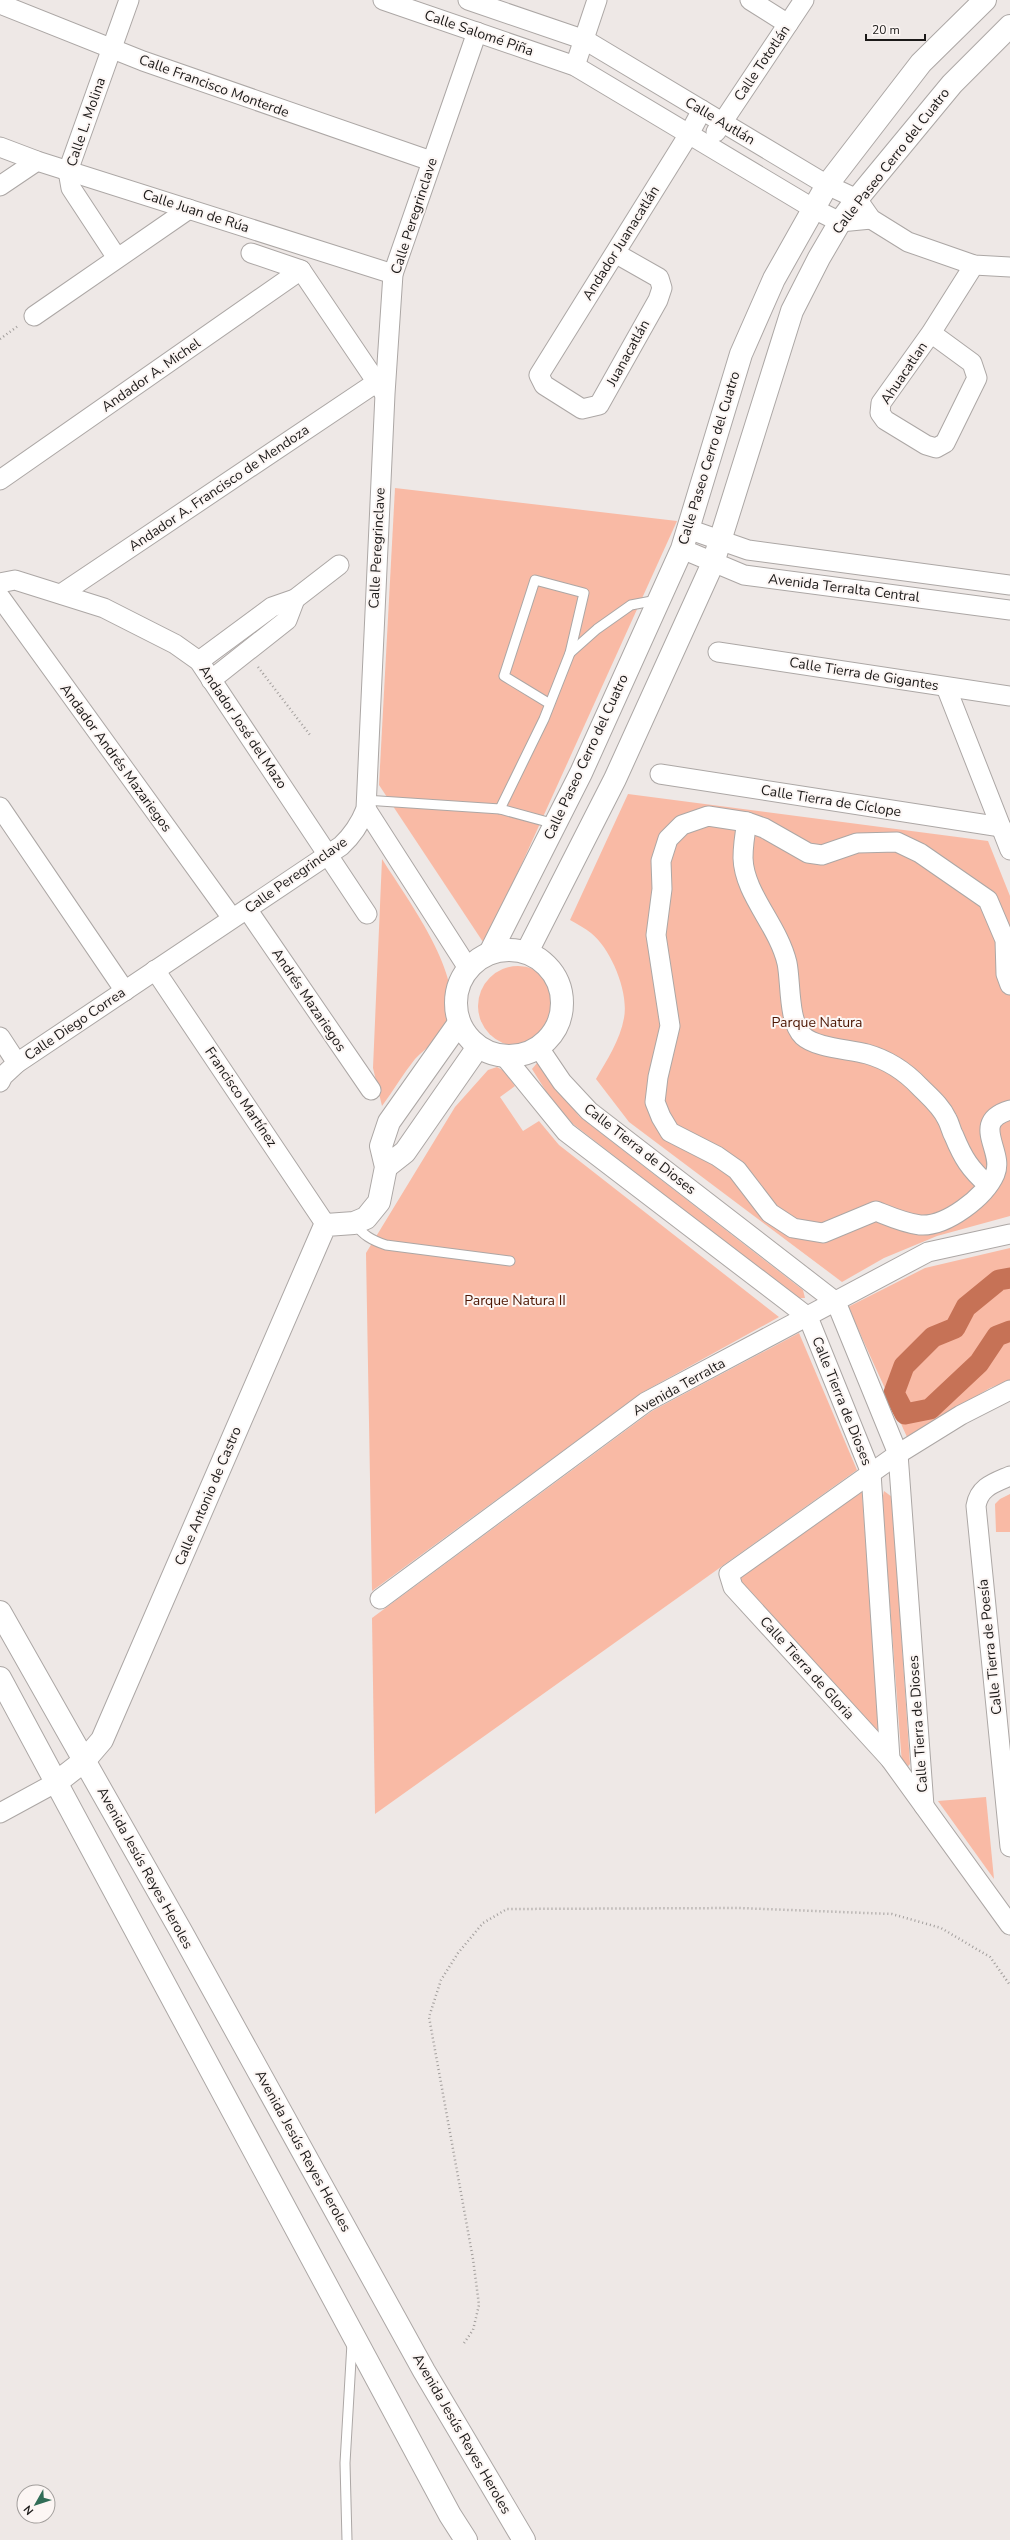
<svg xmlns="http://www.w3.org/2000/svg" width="1010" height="2540" viewBox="0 0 1010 2540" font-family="'Nunito Sans',sans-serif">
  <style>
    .green { fill: #f9baa5 }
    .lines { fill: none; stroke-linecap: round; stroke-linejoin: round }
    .canal { stroke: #c67256; stroke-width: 21 }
    .lane-casing { stroke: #aca7a5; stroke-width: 11 }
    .street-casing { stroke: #aca7a5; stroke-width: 21 }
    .secondary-casing { stroke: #aca7a5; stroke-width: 24 }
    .path { stroke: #a29e9c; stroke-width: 2.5; stroke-dasharray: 1 3; stroke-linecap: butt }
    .lane { stroke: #fff; stroke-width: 9 }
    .street { stroke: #fff; stroke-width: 19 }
    .secondary { stroke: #fff; stroke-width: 22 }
    .labels { text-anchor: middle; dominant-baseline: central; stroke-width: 4; stroke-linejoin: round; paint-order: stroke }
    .street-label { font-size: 14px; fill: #1b1918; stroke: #fcf6f4 }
    .park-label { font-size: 14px; fill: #4d1704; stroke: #fcf6f4 }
  </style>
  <rect width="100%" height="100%" fill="#eee8e6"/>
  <!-- green -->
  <g class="green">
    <polygon points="395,488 677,521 485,945 379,785"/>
    <path d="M628,794L988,841L1010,896V1216L937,1236L884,1258L842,1282L629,1122L596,1079C607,1060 620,1040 624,1018C629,992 611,949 591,933C585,928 577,924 570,920Z"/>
    <path d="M382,859C405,896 468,979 448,1023C441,1037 426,1048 415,1059C403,1074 393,1091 382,1106L373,1068Z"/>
    <circle cx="518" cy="1006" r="40"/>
    <polygon points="537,1063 579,1116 803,1290 805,1298 797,1298 573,1124 549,1096 532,1069"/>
    <polygon points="497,1067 504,1071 515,1086 500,1097 523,1131 539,1121 559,1145 779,1317 643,1392 372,1591 366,1253 455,1107 488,1070"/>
    <polygon points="1010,1248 1010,1380 990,1388 907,1437 848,1307 925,1268"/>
    <polygon points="799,1333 857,1470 375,1814 372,1618 652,1411"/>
    <polygon points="884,1491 892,1497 910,1764 905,1770 902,1764 882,1500"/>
    <polygon points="862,1492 880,1734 735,1576"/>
    <polygon points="1010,1494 1010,1532 996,1532 995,1504 1000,1499"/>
    <polygon points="986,1797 994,1879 938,1801"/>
  </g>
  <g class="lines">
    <!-- canal -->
    <polyline class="canal" points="1010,1278 999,1280 966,1307 955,1328 933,1337 904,1366 894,1393 905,1414 930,1409 979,1363 997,1336 1010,1331"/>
    <!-- lane casing -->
    <g class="lane-casing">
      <g id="lane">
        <polyline points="570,653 597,629 631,605 657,600"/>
        <polyline points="365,800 500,809 555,824"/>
        <polyline points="500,809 544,719 570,653 584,593 535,580 504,676 550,704"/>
        <path d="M354,1223C363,1235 371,1240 386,1245L510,1261"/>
        <polyline points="347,2540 345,2463 352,2343"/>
      </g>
    </g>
    <!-- street casing -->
    <g class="street-casing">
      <g id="street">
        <polyline points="383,0 575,66 814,209 840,222 871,219"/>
        <polyline points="468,0 585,40 827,185 857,199 871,219 908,242 974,265 1010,267"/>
        <polyline points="750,0 788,24"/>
        <polyline points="0,4 143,61 431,161"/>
        <polyline points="575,66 597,0"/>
        <polyline points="716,132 804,0"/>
        <polyline points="0,147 37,161 393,274"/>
        <polyline points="0,186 37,161"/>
        <polyline points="251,253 301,270 384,393"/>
        <polyline points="615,253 659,278 662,288 658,300 599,405 582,409 544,385 539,375 689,134 702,110"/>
        <polyline points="117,258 71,188 68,171 129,0"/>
        <polyline points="34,316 189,209"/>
        <polyline points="931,333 972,363 977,378 945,443 936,448 926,445 885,420 880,413 881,403 931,333 974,265"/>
        <polyline points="0,480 301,270"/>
        <polyline points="688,529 748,550 1010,585"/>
        <polyline points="682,549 744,575 1010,610"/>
        <polyline points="0,583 15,580 104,608 175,644 199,661 367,914"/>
        <polyline points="61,594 377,382"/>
        <polyline points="0,597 232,918"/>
        <polyline points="718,652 1010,696"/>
        <polyline points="199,661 272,607 295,599 339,565"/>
        <polyline points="211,680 287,620 295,599"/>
        <polyline points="946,687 1010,850"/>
        <polyline points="660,774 1001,827"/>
        <polyline points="0,807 125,991"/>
        <polyline points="366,809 468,968"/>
        <path d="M747,822C745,833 743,846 743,858C744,894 778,925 787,963C791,982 788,1022 803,1036C816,1048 849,1049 867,1054C888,1060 905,1071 920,1087C930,1097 941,1106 947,1119C950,1124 951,1131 954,1136C963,1158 970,1169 988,1185"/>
        <polyline points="247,909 371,1090"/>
        <polyline points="155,970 326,1225"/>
        <path d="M1010,985L1006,974L1005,940L988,900L920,853L897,842L857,843L822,855L808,853L764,828L747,822L708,816L682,825L668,839L661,861L662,889L656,935L670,1026L658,1077L655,1102L661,1117L670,1132L717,1156L737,1170L770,1213L793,1228L823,1233L876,1211C891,1217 904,1223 920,1225C946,1227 985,1197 995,1174C1005,1151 969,1122 1010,1110"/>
        <polyline points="0,1037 17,1063"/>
        <polyline points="539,1048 562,1082 589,1111 836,1302 898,1454 924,1806"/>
        <polyline points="505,1057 566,1132 808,1317 871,1473 890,1759"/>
        <path d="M0,1082L3,1076L17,1063L341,846C353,835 360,824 366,809L385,394L393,274L477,32"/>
        <polyline points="1010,1390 961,1415 898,1454 729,1574 733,1587 890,1759 1010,1925"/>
        <path d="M1010,1476C994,1483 979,1487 976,1506L1010,1847"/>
        <polyline points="380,1599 646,1402 928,1252 1010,1234"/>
        <polyline points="0,1813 57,1782"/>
      </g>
    </g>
    <!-- secondary casing -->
    <g class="secondary-casing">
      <g id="secondary">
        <circle cx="509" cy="1003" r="53"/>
        <polyline points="527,952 615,779 713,563 792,311 819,258 840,222 857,199 952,84 1010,26"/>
        <polyline points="490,953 581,773 682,549 741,354 774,279 827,185 921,63 985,0"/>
        <polyline points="386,1167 405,1152 478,1047"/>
        <polyline points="0,1612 182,1933 424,2371 524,2540"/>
        <polyline points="0,1678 450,2515 466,2540"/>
        <polyline points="57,1782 84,1761 102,1740 323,1230 326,1225 354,1223 366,1218 379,1202 386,1167 381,1146 389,1122 459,1023"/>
      </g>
    </g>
    <!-- path -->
    <g class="path">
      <polyline points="0,339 18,326"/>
      <polyline points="258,667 310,735"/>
      <polyline points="464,2343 473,2330 479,2305 473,2259 429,2017 441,1980 458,1953 483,1923 507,1909 739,1908 892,1914 941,1928 990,1957 1010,1985"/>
    </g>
    <!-- lane -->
    <use href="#lane" class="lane"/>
    <!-- street -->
    <use href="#street" class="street"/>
    <!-- secondary -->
    <use href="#secondary" class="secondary"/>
  </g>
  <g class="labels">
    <!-- street labels -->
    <g class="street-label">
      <text transform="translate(479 33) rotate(19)">Calle Salomé Piña</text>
      <text transform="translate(762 63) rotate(-56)">Calle Tototlán</text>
      <text transform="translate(214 86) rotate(20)">Calle Francisco Monterde</text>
      <text transform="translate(720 121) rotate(31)">Calle Autlán</text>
      <text transform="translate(86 122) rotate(-71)">Calle L. Molina</text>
      <text transform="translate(891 161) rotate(-52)">Calle Paseo Cerro del Cuatro</text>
      <text transform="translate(196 211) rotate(18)">Calle Juan de Rúa</text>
      <text transform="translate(414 216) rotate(-72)">Calle Peregrinclave</text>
      <text transform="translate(621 243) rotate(-58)">Andador Juanacatlán</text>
      <text transform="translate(628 353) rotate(-61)">Juanacatlán</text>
      <text transform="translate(904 373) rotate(-56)">Ahuacatlan</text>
      <text transform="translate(151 375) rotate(-35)">Andador A. Michel</text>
      <text transform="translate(709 458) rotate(-73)">Calle Paseo Cerro del Cuatro</text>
      <text transform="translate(219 488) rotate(-34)">Andador A. Francisco de Mendoza</text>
      <text transform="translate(377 548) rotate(-87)">Calle Peregrinclave</text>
      <text transform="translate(844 588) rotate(7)">Avenida Terralta Central</text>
      <text transform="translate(864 674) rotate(9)">Calle Tierra de Gigantes</text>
      <text transform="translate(243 727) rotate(56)">Andador José del Mazo</text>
      <text transform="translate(586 757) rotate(-65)">Calle Paseo Cerro del Cuatro</text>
      <text transform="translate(116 758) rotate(54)">Andador Andrés Mazariegos</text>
      <text transform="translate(831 801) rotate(9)">Calle Tierra de Cíclope</text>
      <text transform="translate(296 875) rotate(-35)">Calle Peregrinclave</text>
      <text transform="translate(309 1000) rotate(56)">Andrés Mazariegos</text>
      <text transform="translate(75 1024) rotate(-34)">Calle Diego Correa</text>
      <text transform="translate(241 1097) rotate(56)">Francisco Martínez</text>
      <text transform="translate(640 1149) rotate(38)">Calle Tierra de Dioses</text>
      <text transform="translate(679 1387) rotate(-29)">Avenida Terralta</text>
      <text transform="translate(842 1401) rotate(68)">Calle Tierra de Dioses</text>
      <text transform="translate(208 1496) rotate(-67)">Calle Antonio de Castro</text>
      <text transform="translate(990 1647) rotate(-96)">Calle Tierra de Poesía</text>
      <text transform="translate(807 1668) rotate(48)">Calle Tierra de Gloria</text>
      <text transform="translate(918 1724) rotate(-94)">Calle Tierra de Dioses</text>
      <text transform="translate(145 1868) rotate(61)">Avenida Jesús Reyes Heroles</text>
      <text transform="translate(303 2151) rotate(61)">Avenida Jesús Reyes Heroles</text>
      <text transform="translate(462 2434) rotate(60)">Avenida Jesús Reyes Heroles</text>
    </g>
    <!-- park labels -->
    <g class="park-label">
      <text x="817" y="1022">Parque Natura</text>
      <text x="515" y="1300">Parque Natura II</text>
    </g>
  </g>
  <!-- north arrow -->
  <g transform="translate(36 2504) rotate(231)"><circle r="19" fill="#fcf6f4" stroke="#a29e9c"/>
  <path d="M0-3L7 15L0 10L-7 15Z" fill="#316d57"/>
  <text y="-6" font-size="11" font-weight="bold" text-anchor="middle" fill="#1b1918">N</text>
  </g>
  <!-- scale -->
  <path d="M866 34v6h59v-6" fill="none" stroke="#1b1918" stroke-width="2"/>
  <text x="872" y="34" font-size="12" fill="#1b1918" stroke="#fcf6f4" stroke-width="3" paint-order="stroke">20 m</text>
</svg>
